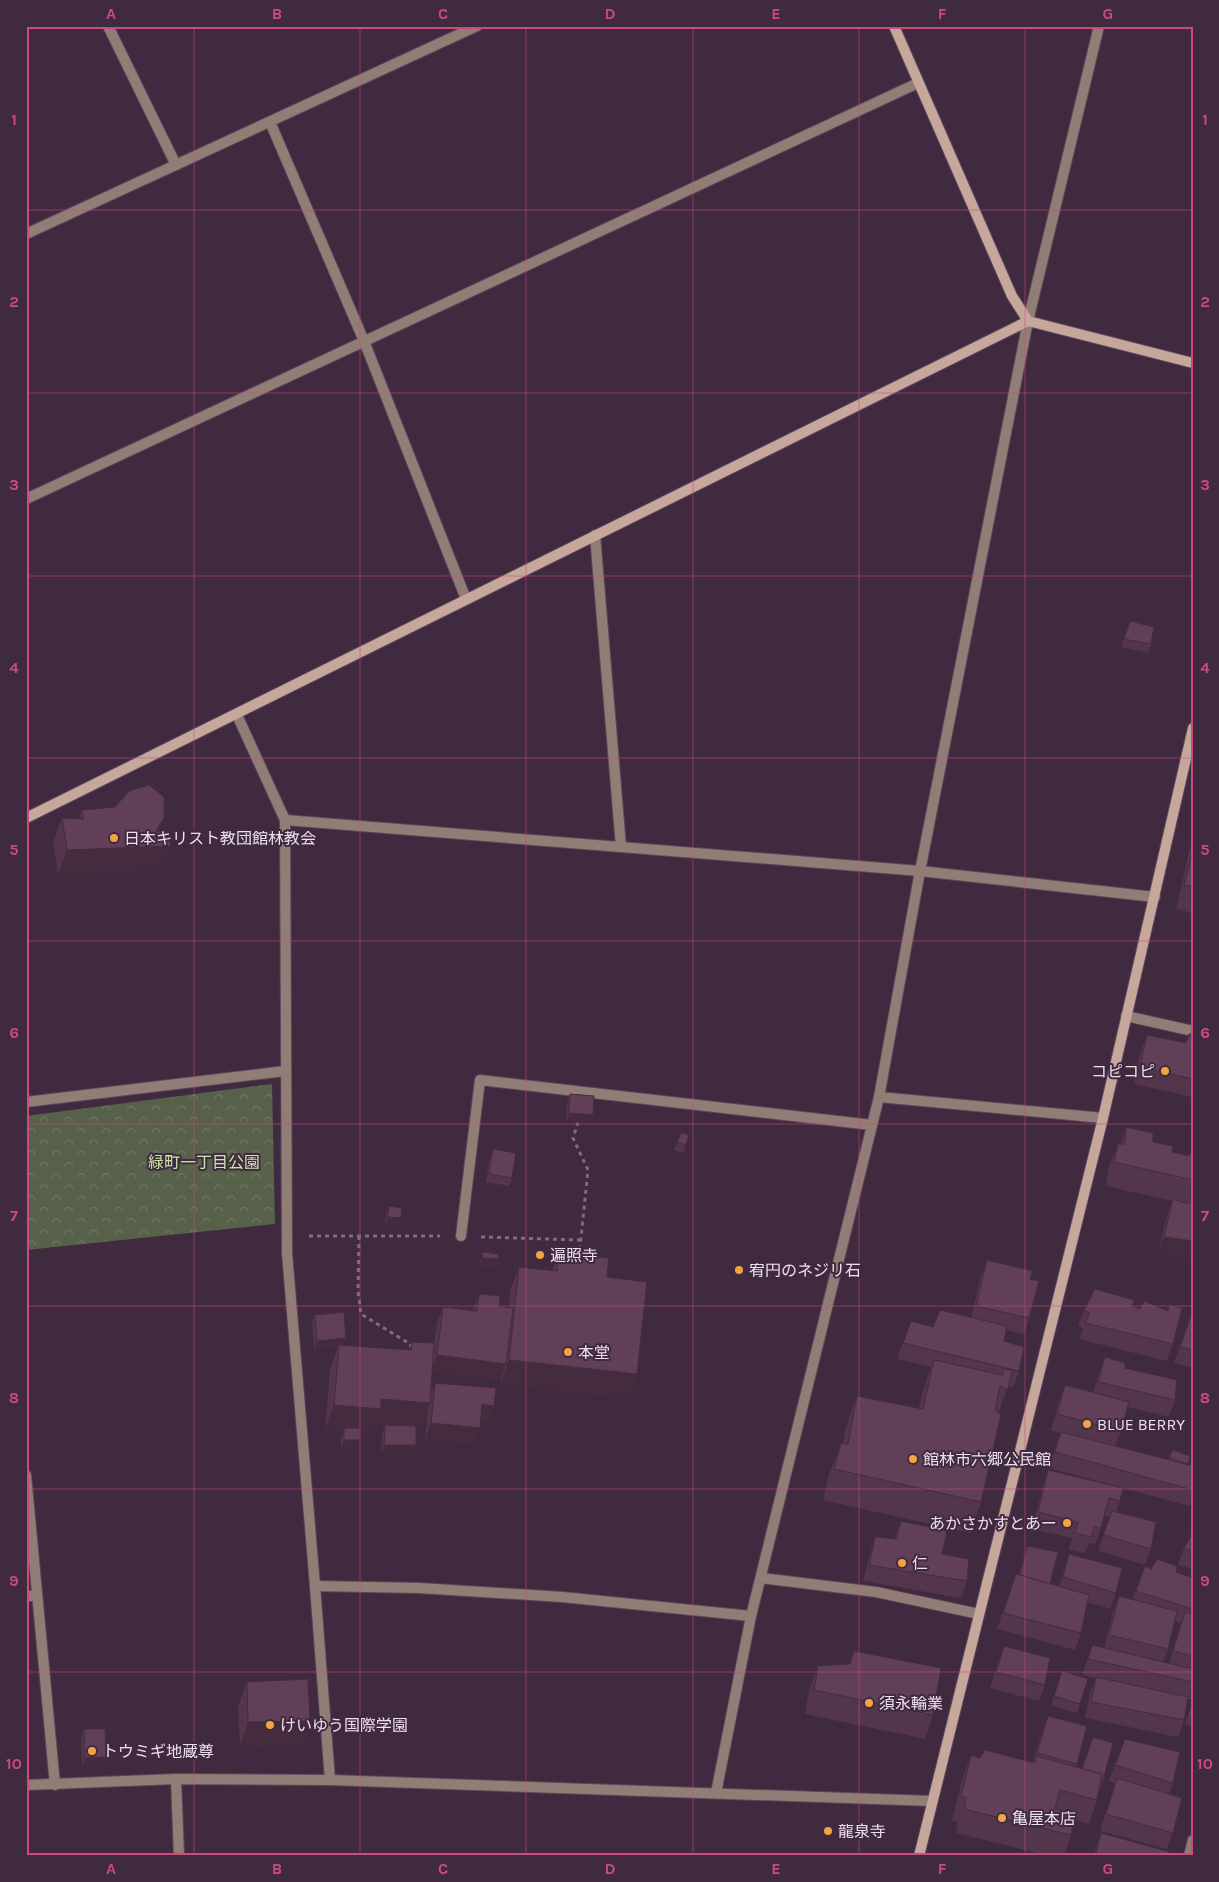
<svg xmlns="http://www.w3.org/2000/svg" width="1219" height="1882" viewBox="0 0 1219 1882" font-family="Karla,'Noto Sans JP',sans-serif">
  <style>
    .forest { fill: url(#forest-crowns) }
    .lines { fill: none; stroke-linecap: round; stroke-linejoin: round }
    .lane-casing { stroke: #5c475c; stroke-width: 12 }
    .street-casing { stroke: #5c475c; stroke-width: 12 }
    .secondary-casing { stroke: #5c475c; stroke-width: 12 }
    .path { stroke: #7f6c7f; stroke-width: 3; stroke-dasharray: 4 4; stroke-linecap: butt }
    .lane { stroke: #927d76; stroke-width: 10 }
    .street { stroke: #927d76; stroke-width: 10 }
    .secondary { stroke: #c7a79b; stroke-width: 10 }
    .wall { fill: #53364c; fill-rule: evenodd }
    .shaded-wall { fill: #442c3e }
    .building { fill: #613f58; stroke: #442c3e }
    .grid { fill: none; stroke: #cd4a80; stroke-width: 1; stroke-opacity: 0.55 }
    .poi-dot { fill: #f3a442; stroke: #402a40; stroke-width: 2 }
    .labels { text-anchor: middle; dominant-baseline: central; stroke-width: 4; stroke-linejoin: round; paint-order: stroke }
    .poi-label { font-size: 16px; fill: #eddfed; stroke: #402a40; text-anchor: start }
    .park-label { font-size: 16px; fill: #cbe6a4; stroke: #402a40 }
    .neatline { fill: none; stroke: #cd4a80; stroke-width: 2 }
    .grid-label { font-size: 16px; text-anchor: middle; font-weight: bold; fill: #cd4a80 }
  </style>
  <defs>
    <pattern id="forest-crowns" width="20" height="18" patternUnits="userSpaceOnUse" patternTransform="scale(1.25)"><rect width="20" height="18" fill="#576149"/><path d="M2 6a3 3 0 1 1 6 0M12 15a3 3 0 1 1 6 0" fill="none" stroke="#6f7764"/></pattern>
  </defs>
  <rect width="100%" height="100%" fill="#402a40"/>
  <!-- forest -->
  <polygon class="forest" points="272,1084 275,1224 26,1250 26,1116"/>
  <g class="lines">
    <!-- lane casing -->
    <g class="lane-casing">
      <g id="lane">
        <polyline points="461,1236 480,1080 872,1125"/>
        <polyline points="761,1578 876,1592 979,1614"/>
        <polyline points="26,1596 37,1596"/>
      </g>
    </g>
    <!-- street casing -->
    <g class="street-casing">
      <g id="street">
        <polyline points="108,26 176,165"/>
        <polyline points="270,122 364,341 466,599"/>
        <polyline points="26,234 477,26"/>
        <polyline points="26,499 918,83"/>
        <polyline points="595,535 621,847"/>
        <polyline points="237,715 285,820 287,1253 315,1586 330,1780"/>
        <polyline points="285,820 920,871 1155,897"/>
        <polyline points="1126,1016 1193,1031"/>
        <polyline points="879,1097 1103,1118"/>
        <polyline points="26,1102 285,1071"/>
        <polyline points="26,1475 55,1785"/>
        <polyline points="315,1586 419,1588 562,1597 751,1616"/>
        <polyline points="176,1779 179,1856"/>
        <polyline points="26,1785 176,1779 330,1780 932,1801"/>
        <polyline points="716,1793 751,1616 879,1097 920,871 1028,321 1099,26"/>
        <polyline points="1189,1856 1193,1840"/>
      </g>
    </g>
    <!-- secondary casing -->
    <g class="secondary-casing">
      <g id="secondary">
        <polyline points="894,26 1012,296 1028,321 1193,363"/>
        <polyline points="26,818 1028,321"/>
        <polyline points="919,1856 1103,1118 1193,728"/>
      </g>
    </g>
    <!-- path -->
    <g class="path">
      <polyline points="578,1122 573,1138 588,1170 579,1257"/>
      <polyline points="309,1236 440,1236"/>
      <polyline points="359,1236 358,1291 361,1314 410,1344 412,1349"/>
      <polyline points="481,1237 581,1240"/>
    </g>
    <!-- lane -->
    <use href="#lane" class="lane"/>
    <!-- street -->
    <use href="#street" class="street"/>
    <!-- secondary -->
    <use href="#secondary" class="secondary"/>
  </g>
  <!-- wall -->
  <g class="wall">
    <polygon points="1130,621 1151,644 1148,653 1121,647"/>
    <polygon points="82,810 159,831 171,846 162,869 58,874 53,842 62,818 78,819"/>
    <polygon points="1193,842 1193,913 1176,909 1189,852"/>
    <polygon points="1193,1034 1193,1097 1134,1084 1141,1051 1147,1035 1186,1043"/>
    <polygon points="570,1094 593,1115 590,1123 566,1122 567,1103"/>
    <polygon points="1126,1127 1172,1152 1189,1156 1193,1148 1193,1258 1158,1253 1167,1215 1172,1201 1106,1186 1109,1167 1118,1144 1121,1144"/>
    <polygon points="681,1133 686,1145 683,1153 674,1150"/>
    <polygon points="493,1149 512,1178 509,1186 486,1182 490,1157"/>
    <polygon points="389,1206 398,1227 385,1225 386,1215"/>
    <polygon points="483,1252 498,1259 495,1268 479,1266 480,1261"/>
    <polygon points="559,1252 607,1277 637,1374 628,1398 500,1384 501,1379 500,1380 432,1372 431,1394 435,1383 494,1406 488,1422 481,1421 474,1444 425,1440 428,1408 422,1427 416,1426 416,1445 413,1454 381,1453 382,1434 385,1425 412,1426 376,1423 372,1433 360,1432 357,1448 341,1449 341,1437 344,1431 325,1429 330,1369 338,1347 314,1349 312,1323 315,1315 346,1338 343,1346 409,1350 412,1342 434,1344 437,1323 443,1307 473,1310 479,1294 499,1306 509,1307 510,1291 519,1267 552,1271"/>
    <polygon points="987,1260 1030,1279 1029,1318 1024,1334 1006,1330 1004,1341 1019,1371 1013,1388 1008,1386 999,1412 981,1502 970,1533 823,1500 829,1474 841,1443 843,1443 846,1427 857,1396 919,1408 923,1391 931,1367 897,1359 911,1321 933,1327 971,1318 981,1276"/>
    <polygon points="1132,1306 1173,1344 1167,1361 1079,1339 1083,1329 1078,1326 1084,1310"/>
    <polygon points="1193,1309 1193,1368 1174,1363"/>
    <polygon points="1105,1357 1125,1368 1175,1400 1169,1417 1127,1407 1121,1431 1115,1446 1168,1460 1173,1450 1190,1456 1188,1465 1193,1466 1193,1496 1189,1506 1123,1488 1120,1501 1116,1512 1151,1549 1145,1565 1098,1551 1110,1517 1104,1515 1101,1528 1095,1544 1089,1543 1085,1553 1069,1550 1072,1538 1032,1529 1043,1486 1048,1470 1112,1485 1049,1468 1055,1448 1060,1433 1051,1430 1059,1401 1065,1385 1093,1392 1099,1373"/>
    <polygon points="901,1521 942,1554 967,1581 961,1598 863,1581 870,1553 875,1537 894,1539"/>
    <polygon points="1193,1532 1193,1569 1178,1565 1184,1548"/>
    <polygon points="1027,1546 1050,1584 1059,1586 1069,1554 1116,1593 1110,1609 1087,1602 1081,1633 1075,1650 997,1629 1016,1574 1019,1575 1024,1554"/>
    <path d="M1145,1566L1151,1569L1176,1572L1193,1578V1700L1188,1699L1184,1720L1178,1737L1085,1718L1090,1693L1096,1678L1082,1675L1092,1645L1104,1648L1113,1612L1119,1596L1132,1599ZM1175,1621L1181,1623L1169,1663L1163,1662L1168,1649Z"/>
    <polygon points="1004,1646 1045,1685 1039,1701 990,1688 998,1662"/>
    <polygon points="854,1651 933,1715 925,1739 805,1714 809,1690 818,1666 849,1664"/>
    <polygon points="1062,1671 1080,1704 1077,1713 1051,1705"/>
    <polygon points="247,1682 310,1721 302,1745 240,1746 238,1706"/>
    <polygon points="1192,1703 1193,1703 1193,1726 1185,1724"/>
    <polygon points="1048,1716 1077,1764 1075,1767 1103,1781 1100,1789 1099,1789 1097,1800 1089,1824 1074,1820 1071,1835 1064,1856 1049,1856 956,1833 958,1822 952,1821 962,1779 971,1755 980,1758 1033,1762 1042,1732"/>
    <polygon points="84,1729 103,1765 82,1766 81,1737"/>
    <polygon points="1115,1765 1173,1783 1169,1794 1173,1833 1167,1849 1100,1831 1115,1783 1109,1781"/>
    <polygon points="1101,1833 1169,1856 1093,1856"/>
  </g>
  <!-- shaded-wall -->
  <g class="shaded-wall">
    <polygon points="164,818 155,842 171,846 162,869 58,874 67,850 156,831"/>
    <polygon points="569,1113 593,1115 590,1123 566,1122"/>
    <polygon points="388,1217 401,1218 398,1227 385,1225"/>
    <polygon points="1164,1237 1193,1241 1193,1258 1158,1253"/>
    <polygon points="482,1258 498,1259 495,1268 479,1266"/>
    <polygon points="346,1338 343,1346 314,1349 317,1341"/>
    <polygon points="437,1355 506,1364 500,1380 431,1372"/>
    <polygon points="509,1360 637,1374 628,1398 500,1384"/>
    <polygon points="381,1399 430,1403 422,1427 376,1423 372,1433 344,1431 344,1428 344,1431 325,1429 334,1405"/>
    <polygon points="482,1404 494,1406 488,1422 477,1421"/>
    <polygon points="431,1423 480,1428 474,1444 425,1440"/>
    <polygon points="344,1440 360,1440 357,1448 341,1449"/>
    <polygon points="384,1445 416,1445 413,1454 381,1453"/>
    <polygon points="310,1721 302,1745 240,1746 248,1722"/>
    <polygon points="106,1757 103,1765 82,1766 85,1758"/>
  </g>
  <!-- building -->
  <g class="building">
    <polygon points="1130,621 1154,627 1151,644 1124,639"/>
    <polygon points="149,785 164,797 164,818 156,831 167,832 171,846 67,850 62,818 83,819 82,810 115,807 129,791"/>
    <polygon points="1193,850 1193,887 1184,885"/>
    <polygon points="1189,1034 1193,1034 1193,1079 1140,1067 1147,1035 1186,1043"/>
    <polygon points="570,1094 594,1096 593,1115 569,1113"/>
    <polygon points="1126,1127 1153,1133 1153,1142 1173,1146 1172,1152 1189,1156 1193,1148 1193,1180 1114,1162 1118,1144 1125,1144"/>
    <polygon points="681,1133 689,1135 686,1145 677,1142"/>
    <polygon points="493,1149 516,1153 512,1178 489,1174"/>
    <polygon points="1173,1199 1188,1204 1193,1200 1193,1241 1164,1237"/>
    <polygon points="389,1206 402,1208 401,1218 388,1217"/>
    <polygon points="483,1252 499,1254 498,1259 482,1258"/>
    <polygon points="559,1252 609,1258 607,1277 647,1282 637,1374 509,1360 519,1267 557,1271"/>
    <polygon points="987,1260 1033,1271 1030,1279 1039,1281 1029,1318 976,1306"/>
    <polygon points="1095,1289 1134,1300 1132,1306 1140,1309 1144,1301 1168,1311 1169,1305 1182,1308 1173,1344 1085,1323 1090,1313 1084,1310"/>
    <polygon points="479,1294 500,1296 499,1306 513,1308 506,1364 437,1355 443,1307 477,1311"/>
    <polygon points="940,1310 1007,1326 1004,1341 1024,1347 1019,1371 903,1343 911,1321 933,1327"/>
    <polygon points="1193,1310 1193,1350 1180,1347"/>
    <polygon points="344,1312 346,1338 317,1341 315,1315"/>
    <polygon points="412,1342 434,1343 430,1403 381,1399 381,1409 334,1405 339,1345 411,1350"/>
    <polygon points="1105,1357 1125,1363 1125,1368 1177,1380 1175,1400 1098,1382"/>
    <polygon points="934,1360 1002,1375 1004,1369 1012,1370 1008,1389 1000,1386 995,1410 1001,1414 981,1502 834,1469 841,1443 848,1444 857,1396 923,1409"/>
    <polygon points="435,1383 496,1388 494,1406 482,1404 480,1428 431,1423"/>
    <polygon points="1065,1385 1129,1402 1121,1431 1057,1414"/>
    <polygon points="385,1425 416,1426 416,1445 384,1445"/>
    <rect x="344" y="1428" width="16" height="12"/>
    <polygon points="1061,1432 1193,1466 1193,1490 1055,1452"/>
    <polygon points="1173,1450 1190,1456 1188,1464 1169,1457"/>
    <polygon points="1048,1470 1123,1488 1120,1501 1109,1498 1101,1528 1094,1526 1091,1537 1075,1533 1078,1522 1038,1512"/>
    <polygon points="1112,1511 1156,1522 1151,1549 1103,1535"/>
    <polygon points="901,1521 947,1531 942,1554 969,1559 967,1581 869,1565 875,1537 896,1539"/>
    <polygon points="1193,1532 1193,1551 1184,1548"/>
    <polygon points="1027,1546 1058,1552 1050,1584 1020,1575"/>
    <polygon points="1069,1554 1122,1568 1116,1593 1063,1577"/>
    <polygon points="1157,1559 1177,1566 1176,1572 1193,1578 1193,1609 1136,1591 1145,1566 1151,1569"/>
    <polygon points="1016,1574 1089,1595 1081,1633 1003,1613"/>
    <polygon points="1119,1596 1177,1611 1168,1649 1109,1635"/>
    <polygon points="1185,1612 1193,1614 1193,1656 1173,1651"/>
    <polygon points="1092,1645 1193,1669 1193,1682 1088,1659"/>
    <polygon points="1004,1646 1050,1658 1045,1685 996,1672"/>
    <polygon points="854,1651 941,1668 933,1715 814,1690 818,1666 850,1664"/>
    <polygon points="1062,1671 1088,1679 1080,1704 1054,1696"/>
    <polygon points="1096,1677 1188,1697 1184,1720 1091,1702"/>
    <polygon points="308,1679 310,1721 248,1722 247,1682"/>
    <polygon points="1192,1703 1193,1703 1193,1717 1188,1716"/>
    <polygon points="1048,1716 1087,1726 1077,1764 1037,1753"/>
    <polygon points="84,1729 105,1729 106,1757 85,1758"/>
    <polygon points="1093,1737 1113,1743 1103,1781 1101,1780 1102,1774 1082,1769"/>
    <polygon points="1125,1739 1180,1752 1173,1783 1115,1765"/>
    <polygon points="985,1750 1035,1763 1036,1756 1102,1774 1097,1800 1060,1790 1055,1809 1075,1814 1071,1835 964,1809 966,1798 961,1797 971,1755 980,1758"/>
    <polygon points="1117,1778 1182,1798 1173,1833 1106,1814"/>
    <polygon points="1101,1833 1170,1852 1169,1856 1109,1856 1096,1853"/>
  </g>
  <!-- grid -->
  <path class="grid" d="M194,26V1856M360,26V1856M526,26V1856M693,26V1856M859,26V1856M1025,26V1856M26,210H1193M26,393H1193M26,576H1193M26,758H1193M26,941H1193M26,1124H1193M26,1306H1193M26,1489H1193M26,1672H1193"/>
  <!-- markers -->
  <g class="poi-dot">
    <circle cx="114" cy="838" r="5"/>
    <circle cx="1165" cy="1071" r="5"/>
    <circle cx="540" cy="1255" r="5"/>
    <circle cx="739" cy="1270" r="5"/>
    <circle cx="568" cy="1352" r="5"/>
    <circle cx="1087" cy="1424" r="5"/>
    <circle cx="913" cy="1459" r="5"/>
    <circle cx="1067" cy="1523" r="5"/>
    <circle cx="902" cy="1563" r="5"/>
    <circle cx="869" cy="1703" r="5"/>
    <circle cx="270" cy="1725" r="5"/>
    <circle cx="92" cy="1751" r="5"/>
    <circle cx="1002" cy="1818" r="5"/>
    <circle cx="828" cy="1831" r="5"/>
  </g>
  <g class="labels">
    <!-- poi labels -->
    <g class="poi-label">
      <text x="124" y="838">日本キリスト教団館林教会</text>
      <text x="1155" y="1071" text-anchor="end">コピコピ</text>
      <text x="550" y="1255">遍照寺</text>
      <text x="749" y="1270">宥円のネジリ石</text>
      <text x="578" y="1352">本堂</text>
      <text x="1097" y="1424">BLUE BERRY</text>
      <text x="923" y="1459">館林市六郷公民館</text>
      <text x="1057" y="1523" text-anchor="end">あかさかすとあー</text>
      <text x="912" y="1563">仁</text>
      <text x="879" y="1703">須永輪業</text>
      <text x="280" y="1725">けいゆう国際学園</text>
      <text x="102" y="1751">トウミギ地蔵尊</text>
      <text x="1012" y="1818">亀屋本店</text>
      <text x="838" y="1831">龍泉寺</text>
    </g>
    <!-- park labels -->
    <g class="park-label">
      <text x="204" y="1162">緑町一丁目公園</text>
    </g>
  </g>
  <!-- border -->
  <rect width="1219" height="1882" fill="none" stroke="#402a40" stroke-width="55"/>
  <rect x="28" y="28" width="1164" height="1826" class="neatline"/>
  <g class="grid-label">
    <text x="111" y="19">A</text>
    <text x="277" y="19">B</text>
    <text x="443" y="19">C</text>
    <text x="610" y="19">D</text>
    <text x="776" y="19">E</text>
    <text x="942" y="19">F</text>
    <text x="1108" y="19">G</text>
    <text x="14" y="125">1</text>
    <text x="1205" y="125">1</text>
    <text x="14" y="307">2</text>
    <text x="1205" y="307">2</text>
    <text x="14" y="490">3</text>
    <text x="1205" y="490">3</text>
    <text x="14" y="673">4</text>
    <text x="1205" y="673">4</text>
    <text x="14" y="855">5</text>
    <text x="1205" y="855">5</text>
    <text x="14" y="1038">6</text>
    <text x="1205" y="1038">6</text>
    <text x="14" y="1221">7</text>
    <text x="1205" y="1221">7</text>
    <text x="14" y="1403">8</text>
    <text x="1205" y="1403">8</text>
    <text x="14" y="1586">9</text>
    <text x="1205" y="1586">9</text>
    <text x="14" y="1769">10</text>
    <text x="1205" y="1769">10</text>
    <text x="111" y="1874">A</text>
    <text x="277" y="1874">B</text>
    <text x="443" y="1874">C</text>
    <text x="610" y="1874">D</text>
    <text x="776" y="1874">E</text>
    <text x="942" y="1874">F</text>
    <text x="1108" y="1874">G</text>
  </g>
</svg>
